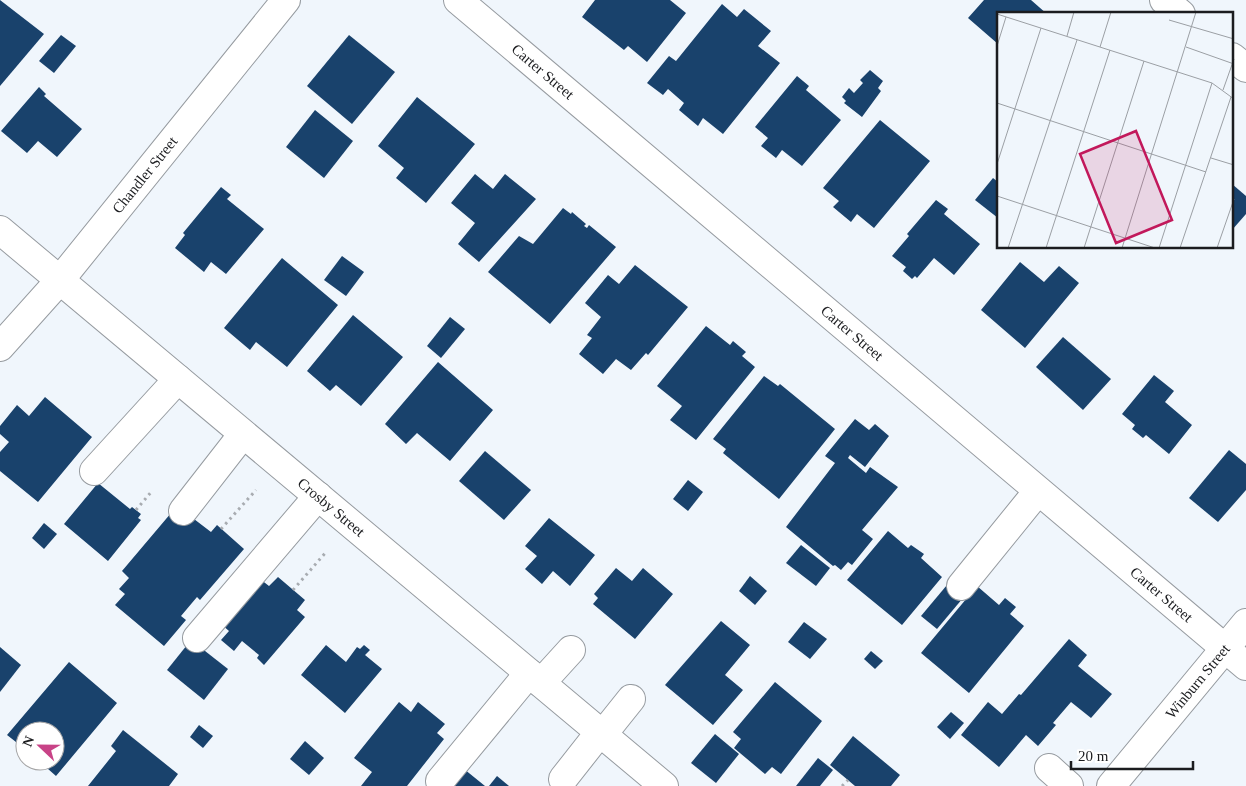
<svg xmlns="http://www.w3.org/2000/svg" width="1246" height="786" viewBox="0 0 1246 786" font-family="Georgia,serif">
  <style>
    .building { fill: #19426c }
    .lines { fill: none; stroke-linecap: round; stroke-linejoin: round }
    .minor-casing { stroke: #969ba0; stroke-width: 30 }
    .path { stroke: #a8acb1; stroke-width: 3; stroke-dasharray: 2.5 4; stroke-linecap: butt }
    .minor { stroke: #fff; stroke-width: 28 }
    .labels { text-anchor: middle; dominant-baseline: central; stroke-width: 5; stroke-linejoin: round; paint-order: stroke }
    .street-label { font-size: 15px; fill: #1b1c1f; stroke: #fff }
    .inset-road { fill: none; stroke: #9b9fa4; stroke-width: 1 }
    .view { fill: #c2185b; fill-opacity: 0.15; stroke: #c2185b; stroke-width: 2.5 }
    .inset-edge { fill: none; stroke: #1b1c1f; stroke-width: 2.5 }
  </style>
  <rect width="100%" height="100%" fill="#f0f6fc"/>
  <!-- building -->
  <g class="building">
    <polygon points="0,0 44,34 0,86"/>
    <polygon points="595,0 670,0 686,13 647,62 628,46 624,50 582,17"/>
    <polygon points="984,0 1031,0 1047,14 998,14 998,44 968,18"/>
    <polygon points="722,4 737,17 744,9 771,31 758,46 780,63 723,134 703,118 698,126 679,110 684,103 668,89 663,95 647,83 669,56 676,61"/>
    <polygon points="61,35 76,46 54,73 39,61"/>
    <polygon points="349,35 395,72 352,124 307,86"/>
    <polygon points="870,70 883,81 878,88 881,91 862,117 844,103 846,101 842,97 849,88 854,93 863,83 860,80"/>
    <polygon points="797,76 809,86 806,90 841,120 802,166 782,150 776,158 761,146 768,138 755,127"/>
    <polygon points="39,87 46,94 44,96 82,129 57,157 38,141 27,153 1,131"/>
    <polygon points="417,97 475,144 426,203 396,178 404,168 378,146"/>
    <polygon points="315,110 353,141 324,178 286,147"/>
    <polygon points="880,120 930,161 874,228 857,214 851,222 833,207 839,201 823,188"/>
    <polygon points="475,174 493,189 505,174 536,199 479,262 458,244 475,223 451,203"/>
    <polygon points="993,178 998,182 998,218 975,200"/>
    <polygon points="1232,184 1246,196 1246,214 1232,230"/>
    <polygon points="221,187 231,195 227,199 264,229 226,274 211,262 204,272 175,248 185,235 183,233"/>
    <polygon points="936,200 948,209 944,214 980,244 954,275 934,258 917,278 915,276 912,279 903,271 906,267 892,256 909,236 907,234"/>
    <polygon points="563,208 571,214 572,212 586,224 584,226 587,228 589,225 616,247 550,324 488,272 519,236 533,244"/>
    <polygon points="342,256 364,272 346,296 324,280"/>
    <polygon points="282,258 338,305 287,367 256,342 250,350 224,328"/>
    <polygon points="1020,262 1044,282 1059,266 1079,283 1025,348 981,310"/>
    <polygon points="635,265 688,307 648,355 646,353 631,370 616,359 603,374 579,354 592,338 587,335 601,317 585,303 608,275 619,284"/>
    <polygon points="353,315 403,357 361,406 336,385 330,391 307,371"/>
    <polygon points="450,317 465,329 441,358 427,346"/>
    <polygon points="706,326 730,345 733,341 746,352 742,356 755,367 696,440 670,420 682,406 657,386"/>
    <polygon points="1063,337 1111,379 1083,410 1036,367"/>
    <polygon points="438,362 493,410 450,461 417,433 406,444 385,424"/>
    <polygon points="1154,375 1174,391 1165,402 1192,425 1169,454 1146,435 1143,438 1132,429 1135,425 1122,414"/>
    <polygon points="764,376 778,386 780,384 835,429 779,499 723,453 726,449 713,439"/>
    <polygon points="45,397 92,437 38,502 0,471 0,452 9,442 0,434 0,426 17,405 29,416"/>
    <polygon points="855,419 869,430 875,424 889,436 865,467 850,455 848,458 866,473 870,467 898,487 862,530 873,539 852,565 848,562 841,570 835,565 833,566 786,527 835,463 825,456"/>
    <polygon points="1229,450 1246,464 1246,490 1218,522 1189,498"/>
    <polygon points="485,451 531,490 504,520 459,481"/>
    <polygon points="688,480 703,492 688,511 673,499"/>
    <polygon points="98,483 130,509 132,507 141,514 138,518 141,520 108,561 64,524"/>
    <polygon points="177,506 211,532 217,525 244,549 200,600 197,597 181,616 186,620 164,646 115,605 125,594 119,589 129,578 122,571"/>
    <polygon points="549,518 595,555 570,586 553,571 542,584 525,569 537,556 525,546"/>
    <polygon points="44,523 57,534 44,549 32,538"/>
    <polygon points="888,531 908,548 911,545 924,554 921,558 942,577 902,625 847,580"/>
    <polygon points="801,545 830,568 816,586 786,563"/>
    <polygon points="616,568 632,581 643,568 673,594 635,639 593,604 598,598 594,594"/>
    <polygon points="750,576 767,591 755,605 739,591"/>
    <polygon points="278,577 305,600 297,610 305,617 264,665 257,658 259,655 242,641 234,651 221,640 229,631 221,624 260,579 269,586"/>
    <polygon points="952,579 968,592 937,629 921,616"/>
    <polygon points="977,586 999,605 1005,598 1016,607 1010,614 1024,626 969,693 921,653"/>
    <polygon points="721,621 750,645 725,675 743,690 713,725 665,685"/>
    <polygon points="804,622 827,639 810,659 788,642"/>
    <polygon points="1069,639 1087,655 1078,666 1112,694 1091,718 1071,702 1053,723 1056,725 1038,746 1026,735 999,767 961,735 988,702 1002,714 1019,694 1021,695"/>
    <polygon points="191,640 228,669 204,700 167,670"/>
    <polygon points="326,645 346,662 357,647 360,649 364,645 370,650 365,655 382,669 345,713 301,675"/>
    <polygon points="0,647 21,665 0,692"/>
    <polygon points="871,651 883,661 875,669 864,659"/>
    <polygon points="69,662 117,703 56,776 39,761 55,761 55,731 25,731 25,749 7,735"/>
    <polygon points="775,682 822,721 781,774 772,767 765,774 734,748 741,739 733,732"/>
    <polygon points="399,702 411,712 418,702 445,724 437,733 444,739 407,786 361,786 372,772 354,758"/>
    <polygon points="951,712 964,723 950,739 937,727"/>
    <polygon points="199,725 213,736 203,748 190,737"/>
    <polygon points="123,730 178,774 169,786 88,786 116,751 111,746"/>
    <polygon points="715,734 739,754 716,783 691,763"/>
    <polygon points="853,736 900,775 891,786 855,786 830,765"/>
    <polygon points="305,741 324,758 309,775 290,759"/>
    <polygon points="818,758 833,770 820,786 796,786"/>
    <polygon points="464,769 485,786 450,786"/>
    <polygon points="497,776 509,786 489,786"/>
  </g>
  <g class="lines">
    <!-- minor casing -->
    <g class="minor-casing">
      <g id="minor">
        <path id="s1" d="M458,0L1246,666"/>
        <polyline points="1164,0 1181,14"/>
        <polyline points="1232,57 1246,68"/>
        <path id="s2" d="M0,230L664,786"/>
        <path id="s3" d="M0,347L60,280L286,0"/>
        <polyline points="94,471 178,379"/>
        <polyline points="183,511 243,434"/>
        <polyline points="961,586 1038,491"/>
        <polyline points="197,638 318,496"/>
        <polyline points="541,683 571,650"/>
        <polyline points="603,734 631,699"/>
        <polyline points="1049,768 1069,786"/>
        <polyline points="563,779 600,732"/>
        <polyline points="440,781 529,673"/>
        <path id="s4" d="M1111,786L1246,623"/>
      </g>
    </g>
    <!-- path -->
    <g class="path">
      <polyline points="136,510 152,491"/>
      <polyline points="221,529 256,490"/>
      <polyline points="293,590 327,551"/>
      <polyline points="842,786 848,780"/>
    </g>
    <!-- minor -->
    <use href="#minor" class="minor"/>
  </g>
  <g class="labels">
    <!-- street labels -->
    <g class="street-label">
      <text stroke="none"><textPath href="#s1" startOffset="111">Carter Street</textPath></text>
      <text stroke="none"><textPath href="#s3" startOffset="225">Chandler Street</textPath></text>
      <text stroke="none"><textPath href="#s1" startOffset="516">Carter Street</textPath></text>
      <text stroke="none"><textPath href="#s2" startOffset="432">Crosby Street</textPath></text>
      <text stroke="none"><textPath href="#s1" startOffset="921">Carter Street</textPath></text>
      <text stroke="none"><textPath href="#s4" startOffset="136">Winburn Street</textPath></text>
    </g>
  </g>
  <!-- overview -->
  <g transform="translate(997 12)">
    <rect width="236" height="236" fill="#f0f6fc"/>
    <path class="inset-road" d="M0,2L215,71L237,87M172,8L237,27M70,24L77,0M0,34L9,5M103,35L114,0M189,35L237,52M226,78L237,47M0,91L209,160M214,146L237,153M0,152L44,16M0,184L158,236M11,236L80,28M49,236L113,38M87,236L147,49M125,236L199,0M162,236L215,71M183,236L234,85M220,236L237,187"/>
    <path class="view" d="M139,119L175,208L119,231L83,142Z"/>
    <rect width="236" height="236" class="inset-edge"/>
  </g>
  <!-- north arrow -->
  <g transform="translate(40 746) rotate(292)"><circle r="24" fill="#ffffff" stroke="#a4a4a5"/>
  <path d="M0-4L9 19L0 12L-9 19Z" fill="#c84387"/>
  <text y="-8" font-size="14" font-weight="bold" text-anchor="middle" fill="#1b1c1f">N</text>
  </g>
  <!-- scale -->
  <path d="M1071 761v8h122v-8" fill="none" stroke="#1b1c1f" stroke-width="2.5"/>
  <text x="1078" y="761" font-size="15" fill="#1b1c1f" stroke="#ffffff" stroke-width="4" paint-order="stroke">20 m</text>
</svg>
